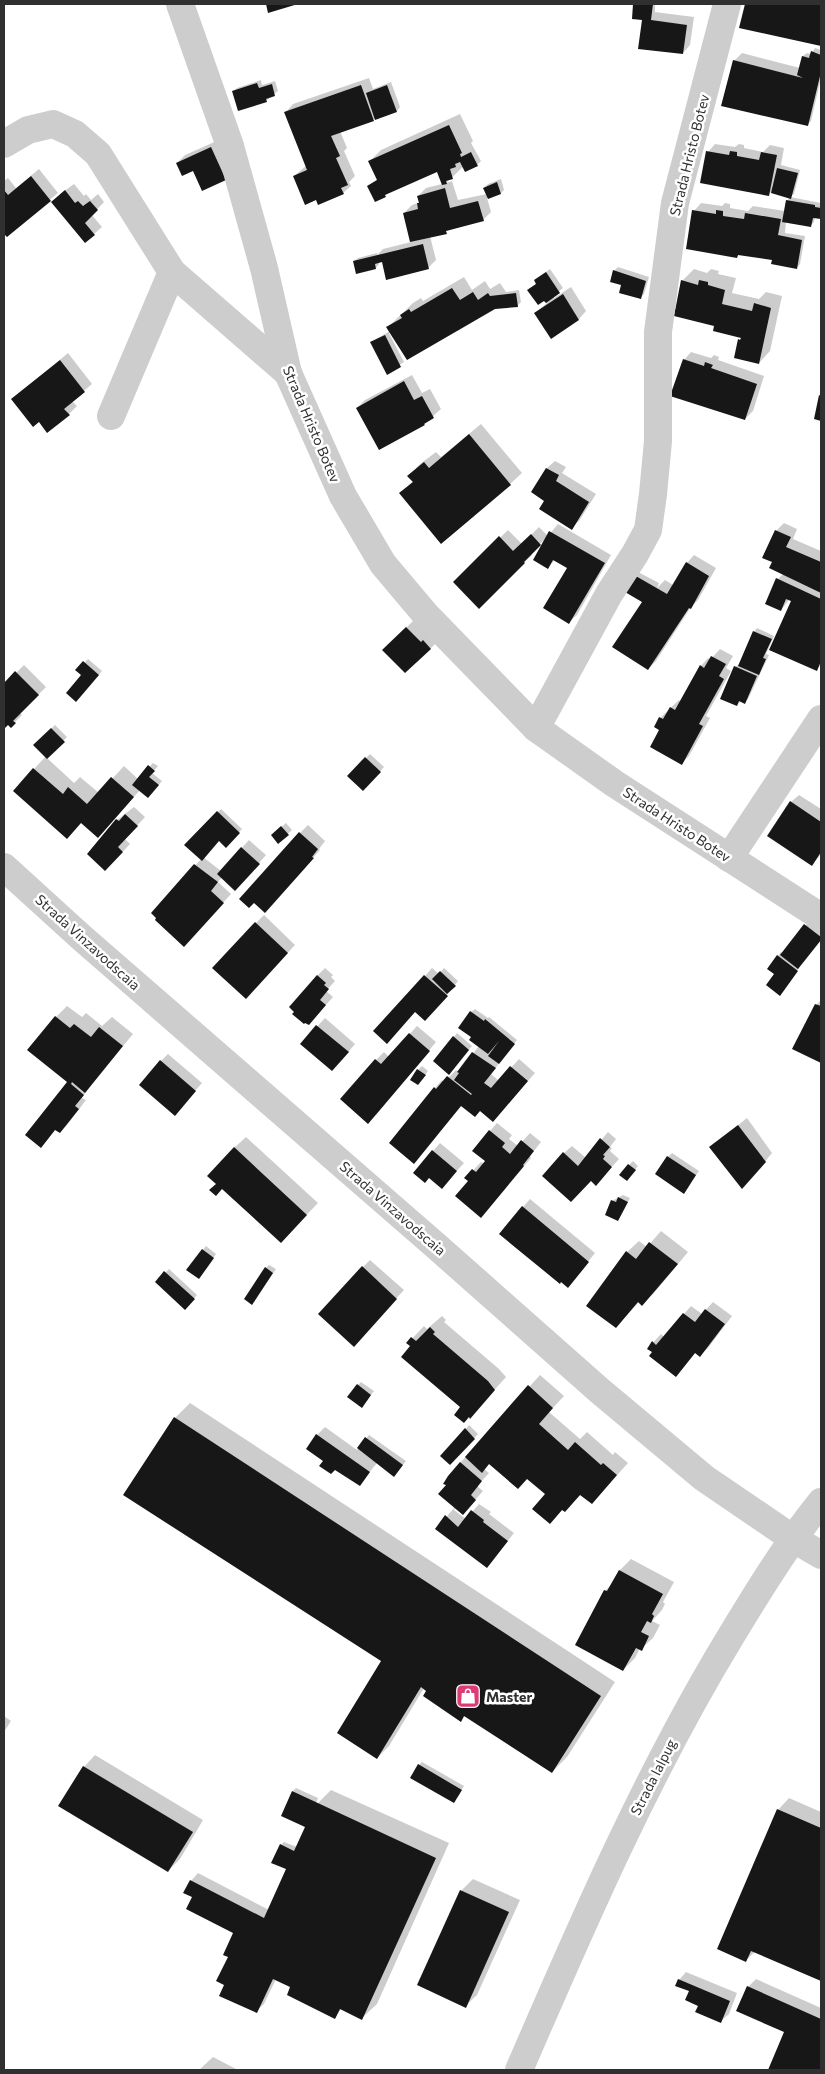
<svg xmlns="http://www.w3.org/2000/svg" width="825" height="2074" viewBox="0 0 825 2074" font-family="Commissioner,sans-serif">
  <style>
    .shadow { fill: #0003 }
    .building { fill: #171717 }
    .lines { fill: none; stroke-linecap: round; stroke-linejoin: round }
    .minor { stroke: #cdcdcd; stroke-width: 28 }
    .labels { text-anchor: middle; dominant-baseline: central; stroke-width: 5; stroke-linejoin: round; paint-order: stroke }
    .street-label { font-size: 14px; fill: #303030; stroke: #fff }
    .poi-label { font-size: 14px; font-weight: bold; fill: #303030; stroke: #fff; text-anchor: start }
  </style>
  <rect width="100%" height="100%" fill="#fff"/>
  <!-- shadow -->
  <g class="shadow">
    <polygon points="635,4 655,4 655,12 694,17 690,45 683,53 643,18 633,17"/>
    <polygon points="747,4 821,4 821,45 741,27"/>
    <polygon points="815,48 821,50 821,78 811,121 807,125 734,61 742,53 800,68 803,56 807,53 811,54"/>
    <polygon points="369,78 373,89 391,82 400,107 397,111 340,131 347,148 344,151 355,176 349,182 351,186 343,193 317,199 294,176 306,166 286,112 293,104"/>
    <polygon points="261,80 262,85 275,81 278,91 266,101 233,91 237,88"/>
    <polygon points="460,114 473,141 471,143 481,161 477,165 464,166 446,183 452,181 458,200 487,194 484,188 488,184 501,179 504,190 501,193 487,198 491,212 483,220 430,236 436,260 428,268 383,261 379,261 379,264 376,268 357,272 354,261 358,258 377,253 377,255 383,249 411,242 404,213 412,205 420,202 418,196 426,188 442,184 438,170 387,193 384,196 368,186 378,179 369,162 381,150"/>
    <polygon points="219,140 225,179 177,163 185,155"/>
    <polygon points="715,144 735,147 739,144 744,145 744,148 763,152 770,145 784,148 781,165 800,170 794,194 790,197 821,203 821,218 815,217 814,222 811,225 786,221 785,233 805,236 800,264 797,268 774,259 739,254 737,257 694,211 701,203 722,206 725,203 730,204 730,208 748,211 753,206 785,211 787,201 790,197 771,192 769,194 708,152"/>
    <polygon points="39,169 58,193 7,235 4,232 4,181 8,178 16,188"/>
    <polygon points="74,184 84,196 86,194 91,200 98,194 104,202 92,215 102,227 94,234 60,194"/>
    <polygon points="618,267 649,277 644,294 640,298 623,284 614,271"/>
    <polygon points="550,269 563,288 553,296 554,298 571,287 586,311 579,319 551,337 535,313 547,303 533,286 537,283 539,277"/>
    <polygon points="694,269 707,273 711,269 719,271 718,274 736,278 732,293 759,299 766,292 782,296 770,351 759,363 739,340 743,337 716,325 682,281"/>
    <polygon points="464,277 472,290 485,281 490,289 500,283 506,292 519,290 521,302 517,306 497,307 457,331 456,329 391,332 389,333 404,362 387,373 371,342 390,331 388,327 413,303 421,298 423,301"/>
    <polygon points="691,352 711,358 714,355 719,357 718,360 764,376 753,411 745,419 684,360"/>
    <polygon points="68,353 92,384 72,401 77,406 69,414 39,420 13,399"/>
    <polygon points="412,375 422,393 430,389 441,409 424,424 380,449 357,408 365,400"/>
    <polygon points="481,424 522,473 510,484 401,493 413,481 409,476 420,464 436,452 441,457"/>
    <polygon points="555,461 566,467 562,473 596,494 579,521 571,528 546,500 532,491 547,468"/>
    <polygon points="784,523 797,529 793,539 821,551 821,665 817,669 792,601 789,600 781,610 778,579 783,574 773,562 776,531"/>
    <polygon points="558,524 611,555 577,615 569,622 569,568 555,560 547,568 546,538 531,553 532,555 479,607 455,582 508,530 522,544 539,527 548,536"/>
    <polygon points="694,555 716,568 698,600 691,607 656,661 648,669 643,602 626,592 638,572 659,583 657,588 665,580 673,585 687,563"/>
    <polygon points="414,620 438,641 416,663 384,650"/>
    <polygon points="757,628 774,636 766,654 769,655 748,699 745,702 741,701 737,705 735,667 740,664 754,632"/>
    <polygon points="720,649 733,656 726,668 731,671 706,716 710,718 689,756 682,763 661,729 660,718 679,700 681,702 701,666 708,658 710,660"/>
    <polygon points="88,659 102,671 76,700 83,675 77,670"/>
    <polygon points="24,665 46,687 20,713 22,715 11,726 8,723 4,728 4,685"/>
    <polygon points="55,725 67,737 47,758 74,783 80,777 99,793 124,766 138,779 153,763 158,766 152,773 162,781 152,793 140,790 109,825 82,822 14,791 46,756 35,745"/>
    <polygon points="370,754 384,767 363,789 349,776"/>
    <polygon points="799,795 821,809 821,854 812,865 791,802"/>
    <polygon points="134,807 145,817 125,839 130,844 113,862 117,820"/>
    <polygon points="221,809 242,829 226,846 219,840 203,857 221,871 249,840 266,855 243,882 222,877 218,882 231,894 192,937 152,913 201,859 186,844"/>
    <polygon points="286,823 292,830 278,843 272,835"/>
    <polygon points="308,825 325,841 319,849 320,850 272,904 300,833"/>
    <polygon points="264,915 295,945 253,990 256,923"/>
    <polygon points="813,917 821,923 821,940 800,966 784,990 776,974 778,956 781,952 783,953"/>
    <polygon points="325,968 333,975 331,977 335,981 326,991 333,997 316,1016 317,976"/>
    <polygon points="432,968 439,974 444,968 458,981 433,1012 425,976"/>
    <polygon points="821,1000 821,1062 794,1048 817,1004"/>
    <polygon points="67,1006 82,1017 86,1013 102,1026 112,1017 133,1034 90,1086 82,1098 86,1100 68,1124 60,1132 56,1129 41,1146 69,1082 56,1017"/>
    <polygon points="475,1009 488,1018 489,1017 517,1040 491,1074 499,1081 519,1059 535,1073 500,1113 462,1105 414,1162 435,1088 442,1080 444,1082 456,1070 458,1072 479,1046 473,1037 471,1012"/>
    <polygon points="325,1018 355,1044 340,1062 301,1044"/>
    <polygon points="417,1026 436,1042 376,1115 376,1060 384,1052 389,1057"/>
    <polygon points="457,1033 472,1046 449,1073 454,1037"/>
    <polygon points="168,1054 202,1083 182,1106 161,1061"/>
    <polygon points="422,1066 428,1071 421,1080 418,1070"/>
    <polygon points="747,1118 772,1153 750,1180 711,1147"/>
    <polygon points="497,1123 512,1135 509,1139 518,1146 530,1133 541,1142 530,1156 531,1158 481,1217 469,1181 466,1178 481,1162 484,1164 487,1161 490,1131"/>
    <polygon points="608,1132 616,1139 610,1147 612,1148 610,1151 619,1159 596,1184 564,1153 572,1146 586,1158"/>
    <polygon points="246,1137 318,1203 292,1230 234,1148"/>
    <polygon points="440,1143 464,1163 442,1187 429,1177 433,1151"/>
    <polygon points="672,1153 699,1171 687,1188 668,1157"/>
    <polygon points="633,1161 638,1166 630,1176 629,1165"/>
    <polygon points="623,1195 630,1198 618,1220 612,1201"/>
    <polygon points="530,1199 595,1253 575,1278 523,1207"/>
    <polygon points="661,1231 688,1252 654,1293 642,1304 639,1302 616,1327 627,1252 639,1241 647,1247"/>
    <polygon points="206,1246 216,1254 202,1274 203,1250"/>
    <polygon points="370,1260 404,1290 361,1337 363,1267"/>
    <polygon points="269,1265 276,1269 255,1299 266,1268"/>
    <polygon points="169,1269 197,1295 185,1308 156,1282"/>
    <polygon points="713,1302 732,1316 708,1348 700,1355 696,1352 676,1376 648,1348 661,1334 664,1337 691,1306 702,1314"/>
    <polygon points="442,1316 446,1320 444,1322 499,1369 506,1377 470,1417 408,1343 424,1326 427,1329"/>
    <polygon points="540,1375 564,1396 549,1412 580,1439 587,1432 613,1455 615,1452 628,1463 592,1503 581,1494 565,1511 563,1509 550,1523 547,1494 528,1478 490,1463 484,1469 489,1473 477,1486 483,1491 463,1514 456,1507 454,1510 466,1519 479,1504 491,1512 489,1514 514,1533 487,1567 436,1529 455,1507 460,1463"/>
    <polygon points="361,1382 374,1391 365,1403 358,1385"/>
    <polygon points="190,1403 615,1682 567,1757 552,1772 465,1716 461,1720 424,1688 389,1746 377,1758 383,1661 175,1418"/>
    <polygon points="469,1425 478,1434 450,1464 466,1429"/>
    <polygon points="325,1427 357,1450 369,1435 406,1461 394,1476 377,1463 359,1485 325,1461 317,1435"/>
    <polygon points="631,1559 674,1582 663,1602 665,1604 662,1610 652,1621 660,1625 653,1638 641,1649 640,1648 635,1658 623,1670 605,1591 612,1584 620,1570"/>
    <polygon points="4,1716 11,1721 4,1732"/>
    <polygon points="95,1755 203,1820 180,1859 168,1871 84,1767"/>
    <polygon points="422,1762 464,1786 454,1802 419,1765"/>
    <polygon points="296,1788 318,1798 315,1806 331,1790 449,1843 377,2004 362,2018 341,2009 335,2017 293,1987 276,1979 264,2004 256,2011 226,1984 234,1932 194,1896 191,1881 198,1873 269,1910 290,1864 281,1845 284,1842 297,1847 309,1821 293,1791"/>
    <polygon points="789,1798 821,1812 821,1979 755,1952 746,1960 778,1810"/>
    <polygon points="473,1879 520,1900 477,1995 465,2006 418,1985 462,1890"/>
    <polygon points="686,1972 737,1993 729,2014 721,2021 699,2005 690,1991 679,1980"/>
    <polygon points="756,1979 821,2008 821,2070 769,2070 786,2032 748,1987"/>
    <polygon points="213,2057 238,2070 199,2070"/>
  </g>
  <!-- building -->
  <g class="building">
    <polygon points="266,4 298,4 268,13"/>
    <polygon points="633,4 653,4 651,20 687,25 683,54 638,49 642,20 632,19"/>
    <polygon points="745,4 821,4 821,46 739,28"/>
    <polygon points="811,51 821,55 821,72 808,126 721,106 733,60 803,78 797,75 802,56 809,58"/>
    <polygon points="257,83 259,88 272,84 275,96 266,99 267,102 238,111 232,91"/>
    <polygon points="361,85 374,121 331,136 340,156 336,158 348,185 341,188 344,194 318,205 316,200 305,205 293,176 307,170 284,112"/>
    <polygon points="387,85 397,112 375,120 366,93"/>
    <polygon points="449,125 462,153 460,154 461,157 471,152 478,166 465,172 460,162 455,164 456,167 450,169 453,179 446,181 447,184 442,185 437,172 385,195 386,197 375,202 367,186 377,180 368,161"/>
    <polygon points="211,147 226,180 202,191 193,171 182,176 176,163"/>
    <polygon points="706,151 729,155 730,151 737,152 737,156 759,160 761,152 777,155 769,196 700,183"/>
    <polygon points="777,168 798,173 791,199 771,193"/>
    <polygon points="31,176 51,201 7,237 4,234 4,190 8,195"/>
    <polygon points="497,182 501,194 488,199 483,188"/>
    <polygon points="445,188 450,208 478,201 484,221 446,231 447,234 410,242 403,213 418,209 417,203 419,203 417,196"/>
    <polygon points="65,190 75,203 78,201 83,206 90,201 98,210 85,223 95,235 85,243 51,202"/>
    <polygon points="786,200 815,205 815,207 821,208 821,219 813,218 811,227 782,222"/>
    <polygon points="692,210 716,214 716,210 723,211 723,216 744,219 745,213 781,219 778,235 802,240 797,269 771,264 772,260 738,255 737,258 686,249"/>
    <polygon points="423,244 429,269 386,280 382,262 375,264 376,269 356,274 353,261"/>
    <polygon points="613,270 646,281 641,299 619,293 621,285 610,282"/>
    <polygon points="546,272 560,293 546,303 544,301 538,305 527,290 536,284 534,280"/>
    <polygon points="681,280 698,285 699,280 708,282 708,285 725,290 722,304 752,311 754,303 771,308 759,364 734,358 738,339 740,340 741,338 713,331 714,326 674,316"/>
    <polygon points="452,288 460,300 473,292 478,300 488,293 490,296 516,293 518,307 495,309 407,360 386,327 402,318 400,315 409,309 411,312"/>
    <polygon points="563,294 579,320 551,339 534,313"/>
    <polygon points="385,335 401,367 387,375 370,342"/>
    <polygon points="683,359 704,366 705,362 713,365 711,368 757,384 745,420 670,396"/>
    <polygon points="60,360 85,392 64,409 70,415 47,433 39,422 33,427 11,399"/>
    <polygon points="404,381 414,400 422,396 434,418 424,424 425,425 379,450 356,408"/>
    <polygon points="819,395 821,396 821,421 814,419"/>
    <polygon points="469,434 511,485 441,544 399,493 413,482 407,476 424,462 429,468"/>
    <polygon points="546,468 559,475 556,481 589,502 572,530 539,509 544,501 531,492"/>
    <polygon points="775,530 791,537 786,547 821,562 821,593 769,568 772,562 762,558"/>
    <polygon points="549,531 605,563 569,624 543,608 567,568 553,560 548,569 533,560"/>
    <polygon points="531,534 541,545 524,562 525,563 479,609 453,582 499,536 513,551"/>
    <polygon points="686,562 709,576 691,609 689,608 648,670 612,647 642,602 625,592 634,575 667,594"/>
    <polygon points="776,578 821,599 821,661 817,671 769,650 791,601 786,599 781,611 765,604"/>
    <polygon points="406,627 421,642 423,640 431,649 405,673 382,650"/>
    <polygon points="753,631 772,639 763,658 766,659 759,675 738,666"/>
    <polygon points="711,656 726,664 719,676 724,679 699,724 703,726 682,765 650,747 659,730 654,727 659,717 663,719 670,707 675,710 700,665 704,668"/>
    <polygon points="83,661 99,675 76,702 66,693 81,675 75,670"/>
    <polygon points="734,666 757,676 745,704 739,701 737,706 720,699"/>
    <polygon points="15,671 39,695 13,721 16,723 11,728 8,725 4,729 4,683"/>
    <polygon points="51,728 65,742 47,759 33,745"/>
    <polygon points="365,757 381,772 363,791 347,776"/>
    <polygon points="148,765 155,771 149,777 159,785 148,798 132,785"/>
    <polygon points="33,768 63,794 68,787 87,804 111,777 134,797 98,838 81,823 67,839 13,791"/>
    <polygon points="790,801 821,822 821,852 812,866 767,836"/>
    <polygon points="217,811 240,833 226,848 219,841 202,861 184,845"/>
    <polygon points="125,814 138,826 118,847 123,852 105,871 87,854 116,819 119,821"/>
    <polygon points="281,826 289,835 278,844 271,835"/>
    <polygon points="299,832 318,849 312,857 314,858 265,913 254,903 249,908 239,899"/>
    <polygon points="241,847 260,864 235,891 217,874"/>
    <polygon points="194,864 218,882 211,891 224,903 184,947 155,920 156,918 151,913"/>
    <polygon points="255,922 288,953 246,999 212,968"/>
    <polygon points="804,924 821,937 821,940 798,969 780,955"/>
    <polygon points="777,955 798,971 780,996 766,985 774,974 767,969"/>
    <polygon points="440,971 456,986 447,994 432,979"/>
    <polygon points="317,975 326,983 324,985 329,989 320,1000 326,1005 309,1025 305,1023 304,1024 292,1014 294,1012 289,1007"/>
    <polygon points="424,975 448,996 425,1021 415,1012 387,1044 373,1031"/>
    <polygon points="815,1004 821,1006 821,1063 792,1049"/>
    <polygon points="470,1011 484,1021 485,1019 515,1044 499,1064 488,1056 499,1041 488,1054 469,1040 471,1037 458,1028"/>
    <polygon points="55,1016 70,1028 74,1024 91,1037 99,1027 123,1046 85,1093 72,1082 71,1084 84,1095 75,1106 79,1109 60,1133 55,1130 41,1148 25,1135 67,1082 27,1050"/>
    <polygon points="316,1025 349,1052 332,1071 300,1044"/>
    <polygon points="409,1033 430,1051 368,1124 340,1099 375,1059 381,1064"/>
    <polygon points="453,1036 469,1050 449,1075 433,1061"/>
    <polygon points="472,1052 496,1068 484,1083 491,1088 510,1066 528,1081 493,1122 480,1111 475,1117 461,1106 414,1164 389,1143 434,1087 436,1089 447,1076 471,1095 472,1094 454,1080 459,1073 457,1072"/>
    <polygon points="160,1060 196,1091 175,1116 139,1085"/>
    <polygon points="417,1069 426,1075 418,1085 410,1080"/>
    <polygon points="738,1125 766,1162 742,1189 709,1147"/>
    <polygon points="489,1130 505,1143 502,1147 510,1154 521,1140 534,1151 523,1165 524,1166 481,1218 455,1196 468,1181 464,1178 472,1169 476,1172 485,1161 472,1151"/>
    <polygon points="600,1138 610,1147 603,1155 605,1156 603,1159 612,1167 596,1186 591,1181 571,1202 542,1176 563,1152 578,1166"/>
    <polygon points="234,1147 307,1215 281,1243 222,1189 216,1196 209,1190 216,1184 207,1176"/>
    <polygon points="432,1150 457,1171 442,1189 429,1178 425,1183 413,1173"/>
    <polygon points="667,1156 696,1175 684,1194 655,1174"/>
    <polygon points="628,1164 636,1170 627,1181 619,1175"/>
    <polygon points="618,1197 628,1202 618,1221 605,1215 611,1200 616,1202"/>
    <polygon points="522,1206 589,1262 568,1288 561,1282 560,1284 499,1234"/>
    <polygon points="649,1242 678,1264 642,1306 638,1302 616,1328 586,1306 626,1251 636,1259"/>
    <polygon points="202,1249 214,1258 199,1279 186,1270"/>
    <polygon points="362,1266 397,1299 354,1347 318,1314"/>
    <polygon points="265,1267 273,1273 252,1305 244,1299"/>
    <polygon points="164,1271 195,1299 185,1310 155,1282"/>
    <polygon points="705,1309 725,1324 700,1357 695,1353 676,1377 649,1356 652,1352 647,1349 652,1341 656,1345 683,1313 695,1322"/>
    <polygon points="430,1327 435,1332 433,1334 488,1381 495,1390 470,1419 469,1417 464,1423 454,1415 460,1407 401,1357 410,1346 406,1343 411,1337 416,1341"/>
    <polygon points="357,1384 371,1395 362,1408 347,1397"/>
    <polygon points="528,1385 553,1408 539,1424 568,1450 575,1442 601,1465 603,1463 617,1475 592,1504 580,1495 565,1512 562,1510 550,1524 532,1509 545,1494 527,1479 518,1489 489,1464 482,1473 465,1457"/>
    <polygon points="174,1417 601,1696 552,1773 464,1716 461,1722 423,1696 426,1691 421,1687 377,1759 337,1733 381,1661 123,1495"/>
    <polygon points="465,1428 475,1439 450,1465 440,1456"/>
    <polygon points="316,1434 370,1472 360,1486 335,1470 331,1474 319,1466 323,1461 306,1449"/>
    <polygon points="365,1437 403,1465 394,1477 357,1448"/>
    <polygon points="460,1462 482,1481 471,1495 476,1500 463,1515 438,1494 446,1485 443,1484 448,1476"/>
    <polygon points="471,1510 484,1520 483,1522 508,1541 487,1568 435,1529 445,1515 458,1527"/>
    <polygon points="619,1570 663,1594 652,1614 654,1616 651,1623 647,1621 641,1632 649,1636 642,1651 636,1648 623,1671 575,1645 604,1590 607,1591"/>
    <polygon points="418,1764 462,1790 454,1803 410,1778"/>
    <polygon points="83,1766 193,1832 168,1872 58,1806"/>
    <polygon points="292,1791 436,1858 362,2020 340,2009 335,2019 287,1995 290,1987 273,1979 257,2013 219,1996 224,1985 216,1981 228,1957 223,1955 233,1933 186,1909 192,1897 183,1893 190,1880 264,1918 286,1869 271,1863 280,1844 294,1851 305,1827 281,1816"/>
    <polygon points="777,1809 821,1828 821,1981 751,1951 746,1962 717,1949"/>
    <polygon points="460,1890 509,1912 466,2008 417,1985"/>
    <polygon points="678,1979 730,2001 721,2023 695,2012 698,2006 685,2000 689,1991 675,1986"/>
    <polygon points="747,1986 821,2019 821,2070 768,2070 784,2032 736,2011"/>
  </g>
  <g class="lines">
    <!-- minor -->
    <g class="minor">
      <polyline points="180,4 230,146 264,268 288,373 343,496 383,564 426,615 536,728 615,784 821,917"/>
      <polyline points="4,144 28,130 53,124 75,134 98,154 172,272 288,373"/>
      <polyline points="111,416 172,272"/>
      <polyline points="536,728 609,594 635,554 648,530 653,494 658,441 658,332 675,203 727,4"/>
      <polyline points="729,858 821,719"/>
      <polyline points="4,867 82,938 435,1245 600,1391 704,1478 792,1538 821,1555"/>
      <path d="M519,2070C583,1922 647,1774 731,1636C759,1590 787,1544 821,1502"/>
    </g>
  </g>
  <!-- icons -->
  <defs>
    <g id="shop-square" transform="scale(1.25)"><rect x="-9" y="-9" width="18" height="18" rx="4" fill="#dc3c76" stroke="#fff"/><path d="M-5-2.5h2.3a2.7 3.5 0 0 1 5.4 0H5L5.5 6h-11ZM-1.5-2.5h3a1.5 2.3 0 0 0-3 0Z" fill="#fff"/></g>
  </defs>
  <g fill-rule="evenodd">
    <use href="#shop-square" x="468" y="1696"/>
  </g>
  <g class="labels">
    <!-- street labels -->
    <g class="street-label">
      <text transform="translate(689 155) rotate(-76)">Strada Hristo Botev</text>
      <text transform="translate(312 424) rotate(67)">Strada Hristo Botev</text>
      <text transform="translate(677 824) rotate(33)">Strada Hristo Botev</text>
      <text transform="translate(88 942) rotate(42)">Strada Vinzavodscaia</text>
      <text transform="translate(393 1208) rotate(41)">Strada Vinzavodscaia</text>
      <text transform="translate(653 1777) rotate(-63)">Strada Ialpug</text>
    </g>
    <!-- poi labels -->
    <g class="poi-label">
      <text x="486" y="1696">Master</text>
    </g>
  </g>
  <!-- border -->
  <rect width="825" height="2074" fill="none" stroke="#303030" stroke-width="10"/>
</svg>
